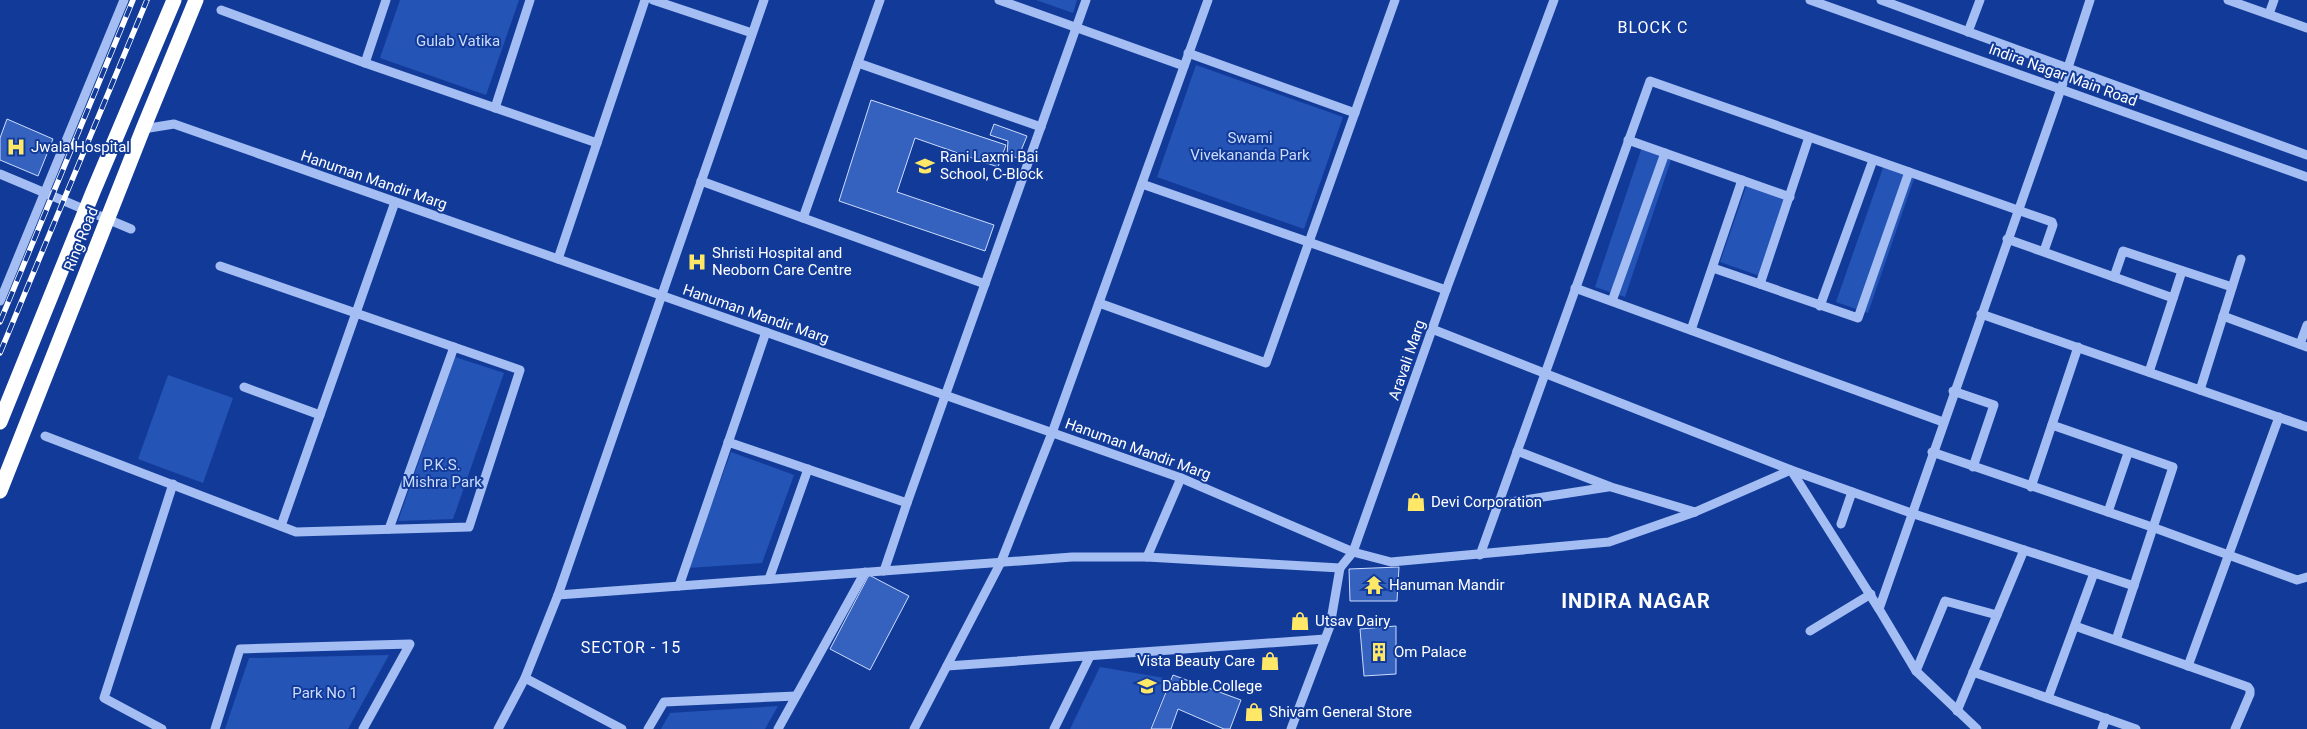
<svg xmlns="http://www.w3.org/2000/svg" width="2307" height="729" viewBox="0 0 2307 729" font-family="Roboto,sans-serif">
  <style>
    .green { fill: #2554b7 }
    .building { fill: #3662bf; stroke: #ccdcfd }
    .lines { fill: none; stroke-linecap: round; stroke-linejoin: round }
    .minor { stroke: #a4bef3; stroke-width: 9 }
    .highway { stroke: #fff; stroke-width: 15 }
    .rail-casing { stroke: #fff; stroke-width: 5.5 }
    .rail { stroke: #123b99; stroke-width: 4; stroke-dasharray: 11; stroke-linecap: butt }
    .labels { text-anchor: middle; dominant-baseline: central; stroke-width: 4; stroke-linejoin: round; paint-order: stroke }
    .park-label { font-size: 15px; fill: #ccdcfd; stroke: #123b99 }
    .street-label { font-size: 15px; fill: #fff; stroke: #123b99 }
    .poi-label { font-size: 15px; fill: #fff; stroke: #123b99; text-anchor: start }
    .neighbourhood-label { font-size: 16px; letter-spacing: 1px; fill: #fff; stroke: #123b99 }
    .district-label { font-size: 20px; font-weight: bold; letter-spacing: 1px; fill: #fff; stroke: #123b99 }
  </style>
  <rect width="100%" height="100%" fill="#123b99"/>
  <!-- green -->
  <g class="green">
    <polygon points="400,0 519,0 486,95 380,58"/>
    <polygon points="1036,0 1077,0 1073,13"/>
    <polygon points="1196,65 1343,117 1304,229 1157,177"/>
    <polygon points="1642,147 1672,157 1625,297 1595,287"/>
    <polygon points="1884,165 1915,176 1868,313 1836,302"/>
    <polygon points="1747,184 1789,199 1763,277 1720,262"/>
    <polygon points="455,357 504,373 453,519 398,521"/>
    <polygon points="168,375 233,398 203,483 138,459"/>
    <polygon points="731,452 794,475 762,563 688,568"/>
    <polygon points="389,655 348,729 225,729 249,658"/>
    <polygon points="1100,667 1170,679 1150,729 1070,729"/>
    <polygon points="778,706 765,729 661,729 670,713"/>
  </g>
  <!-- building -->
  <g class="building">
    <polygon points="871,100 1006,145 998,167 915,138 897,192 994,225 985,251 839,201"/>
    <polygon points="7,119 53,139 38,176 0,160 0,138"/>
    <polygon points="994,124 1027,136 1018,158 1007,155 1008,141 990,135"/>
    <polygon points="1399,567 1397,601 1350,601 1349,569"/>
    <polygon points="869,575 909,596 870,670 830,649"/>
    <polygon points="1396,626 1396,674 1364,676 1360,629"/>
    <polygon points="1173,675 1241,700 1230,729 1224,729 1178,709 1171,729 1151,729"/>
  </g>
  <g class="lines">
    <!-- minor -->
    <g class="minor">
      <polyline points="653,0 752,33"/>
      <polyline points="999,0 1184,66"/>
      <polyline points="1810,0 2307,177"/>
      <polyline points="1881,0 2307,155"/>
      <polyline points="2228,0 2307,28"/>
      <polyline points="221,10 365,63 597,143"/>
      <polyline points="2269,14 2274,0"/>
      <polyline points="1968,32 1980,0"/>
      <polyline points="1188,53 1355,113"/>
      <polyline points="365,63 386,0"/>
      <polyline points="858,63 1041,127"/>
      <polyline points="495,108 530,0"/>
      <polyline points="143,129 174,124 1181,478 1353,552 1391,562 1609,542 1695,512 1791,470 1879,609"/>
      <polyline points="1628,140 1790,197"/>
      <polyline points="0,174 131,229"/>
      <polyline points="701,181 985,284"/>
      <polyline points="1142,184 1446,290"/>
      <polyline points="803,218 880,0"/>
      <polyline points="2007,239 2173,298"/>
      <polyline points="558,259 645,0"/>
      <polyline points="1713,268 1858,318 1909,172"/>
      <polyline points="2114,277 2123,251 2232,287"/>
      <polyline points="1760,284 1809,137"/>
      <polyline points="1575,288 1943,422"/>
      <polyline points="0,301 124,0"/>
      <polyline points="1612,301 1665,153"/>
      <polyline points="1099,303 1266,363 1395,0"/>
      <polyline points="1820,306 1873,160"/>
      <polyline points="1981,314 2307,427"/>
      <polyline points="2223,316 2307,347"/>
      <polyline points="1432,329 1791,470 1911,513 2134,586"/>
      <polyline points="1691,330 1742,180"/>
      <polyline points="2300,344 2307,325"/>
      <polyline points="2149,372 2182,271"/>
      <polyline points="244,387 320,415"/>
      <polyline points="2200,390 2241,259"/>
      <polyline points="1953,391 1994,405 1973,467"/>
      <polyline points="2052,425 2173,467 2116,640"/>
      <polyline points="45,436 296,532 469,527 520,370 220,266"/>
      <polyline points="728,442 907,503 884,571"/>
      <polyline points="1517,451 1611,487 1695,512"/>
      <polyline points="1932,452 2152,527 2297,580 2307,577"/>
      <polyline points="2031,487 2078,347"/>
      <polyline points="907,503 1086,0"/>
      <polyline points="1498,504 1608,487"/>
      <polyline points="2108,512 2128,453"/>
      <polyline points="1841,524 1852,492"/>
      <polyline points="281,526 395,202"/>
      <polyline points="389,529 454,347"/>
      <polyline points="1480,555 1650,81 2052,222 2053,225 2044,251"/>
      <polyline points="1147,557 1181,478"/>
      <polyline points="769,579 808,469"/>
      <polyline points="679,586 766,332"/>
      <polyline points="558,595 1072,557 1147,557 1340,568"/>
      <polyline points="2075,626 2248,687 2250,690 2250,694 2235,729"/>
      <polyline points="1810,631 1871,594"/>
      <polyline points="947,666 1325,639"/>
      <polyline points="2188,666 2279,417"/>
      <polyline points="1916,671 1945,601 1997,615"/>
      <polyline points="1973,672 2136,729"/>
      <polyline points="525,678 622,729"/>
      <polyline points="2048,698 2094,573"/>
      <polyline points="1957,711 2024,550"/>
      <polyline points="162,729 104,698 173,484"/>
      <polyline points="215,729 240,649 410,644 363,729"/>
      <polyline points="498,729 525,678 558,595 764,0"/>
      <polyline points="648,729 664,702 796,696"/>
      <polyline points="778,729 865,572"/>
      <polyline points="914,729 1001,562 1052,433 1208,0"/>
      <polyline points="1054,729 1090,656"/>
      <polyline points="1291,729 1330,626 1340,568 1353,552 1446,290 1554,0"/>
      <polyline points="1977,729 1916,671 1879,609 2061,89 2090,0"/>
      <polyline points="2102,729 2106,718"/>
    </g>
    <!-- highway -->
    <g class="highway">
      <polyline points="0,422 93,192 174,0"/>
      <polyline points="0,491 143,129 196,0"/>
    </g>
    <!-- rail casing -->
    <g class="rail-casing">
      <g id="rail">
        <polyline points="0,322 133,0"/>
        <polyline points="0,353 147,0"/>
      </g>
    </g>
    <!-- rail -->
    <use href="#rail" class="rail"/>
  </g>
  <!-- icons -->
  <defs>
    <g id="hospital-bare" transform="scale(1.5)"><path d="M-5-5h3v3.5h4V-5h3V5h-3V1.5h-4V5h-3Z" fill="#ffe767" stroke="#123b99" stroke-width="2.5" paint-order="stroke"/></g>
    <g id="school-bare" transform="scale(1.5)"><path d="M0-5L7-2L0 1L-7-2ZM-4 1L0 2.5L4 1V4Q0 6-4 4Z" fill="#ffe767" stroke="#123b99" stroke-width="2.5" paint-order="stroke"/></g>
    <g id="shop-bare" transform="scale(1.5)"><path d="M-5-2.5h2.3a2.7 3.5 0 0 1 5.4 0H5L5.5 6h-11ZM-1.5-2.5h3a1.5 2.3 0 0 0-3 0Z" fill="#ffe767" stroke="#123b99" stroke-width="2.5" paint-order="stroke"/></g>
    <g id="temple-bare" transform="scale(1.5)"><path d="M0-6L5-2H3V0L6.5 2.5H4V6H1.5V3h-3V6H-4V2.5H-6.5L-3 0V-2H-5Z" fill="#ffe767" stroke="#123b99" stroke-width="2.5" paint-order="stroke"/></g>
    <g id="building-bare" transform="scale(1.5)"><path d="M-4-6H4V6H1V3H-1V6H-4ZM-2.5-4.3h1.7v1.8h-1.7ZM.8-4.3h1.7v1.8H.8ZM-2.5-1h1.7V.8h-1.7ZM.8-1h1.7V.8H.8Z" fill="#ffe767" stroke="#123b99" stroke-width="2.5" paint-order="stroke"/></g>
  </defs>
  <g fill-rule="evenodd">
    <use href="#hospital-bare" x="16" y="147"/>
    <use href="#school-bare" x="925" y="166"/>
    <use href="#hospital-bare" x="697" y="262"/>
    <use href="#shop-bare" x="1416" y="502"/>
    <use href="#temple-bare" x="1374" y="585"/>
    <use href="#shop-bare" x="1300" y="621"/>
    <use href="#building-bare" x="1379" y="652"/>
    <use href="#shop-bare" x="1270" y="661"/>
    <use href="#school-bare" x="1147" y="686"/>
    <use href="#shop-bare" x="1254" y="712"/>
  </g>
  <g class="labels">
    <!-- park labels -->
    <g class="park-label">
      <text x="458" y="41">Gulab Vatika</text>
      <text x="1250" y="138">Swami<tspan x="1250" dy="17">Vivekananda Park</tspan></text>
      <text x="442" y="465">P.K.S.<tspan x="442" dy="17">Mishra Park</tspan></text>
      <text x="325" y="693">Park No 1</text>
    </g>
    <!-- street labels -->
    <g class="street-label">
      <text transform="translate(2063 75) rotate(20)">Indira Nagar Main Road</text>
      <text transform="translate(374 180) rotate(19)">Hanuman Mandir Marg</text>
      <text transform="translate(81 239) rotate(-68)">Ring Road</text>
      <text transform="translate(756 314) rotate(19)">Hanuman Mandir Marg</text>
      <text transform="translate(1407 360) rotate(-71)">Aravali Marg</text>
      <text transform="translate(1138 449) rotate(20)">Hanuman Mandir Marg</text>
    </g>
    <!-- poi labels -->
    <g class="poi-label">
      <text x="31" y="147">Jwala Hospital</text>
      <text x="940" y="157">Rani Laxmi Bai<tspan x="940" dy="17">School, C-Block</tspan></text>
      <text x="712" y="253">Shristi Hospital and<tspan x="712" dy="17">Neoborn Care Centre</tspan></text>
      <text x="1431" y="502">Devi Corporation</text>
      <text x="1389" y="585">Hanuman Mandir</text>
      <text x="1315" y="621">Utsav Dairy</text>
      <text x="1394" y="652">Om Palace</text>
      <text x="1255" y="661" text-anchor="end">Vista Beauty Care</text>
      <text x="1162" y="686">Dabble College</text>
      <text x="1269" y="712">Shivam General Store</text>
    </g>
    <!-- neighbourhood labels -->
    <g class="neighbourhood-label">
      <text x="1653" y="27">BLOCK C</text>
      <text x="631" y="647">SECTOR - 15</text>
    </g>
    <!-- district labels -->
    <g class="district-label">
      <text x="1636" y="601">INDIRA NAGAR</text>
    </g>
  </g>
</svg>
